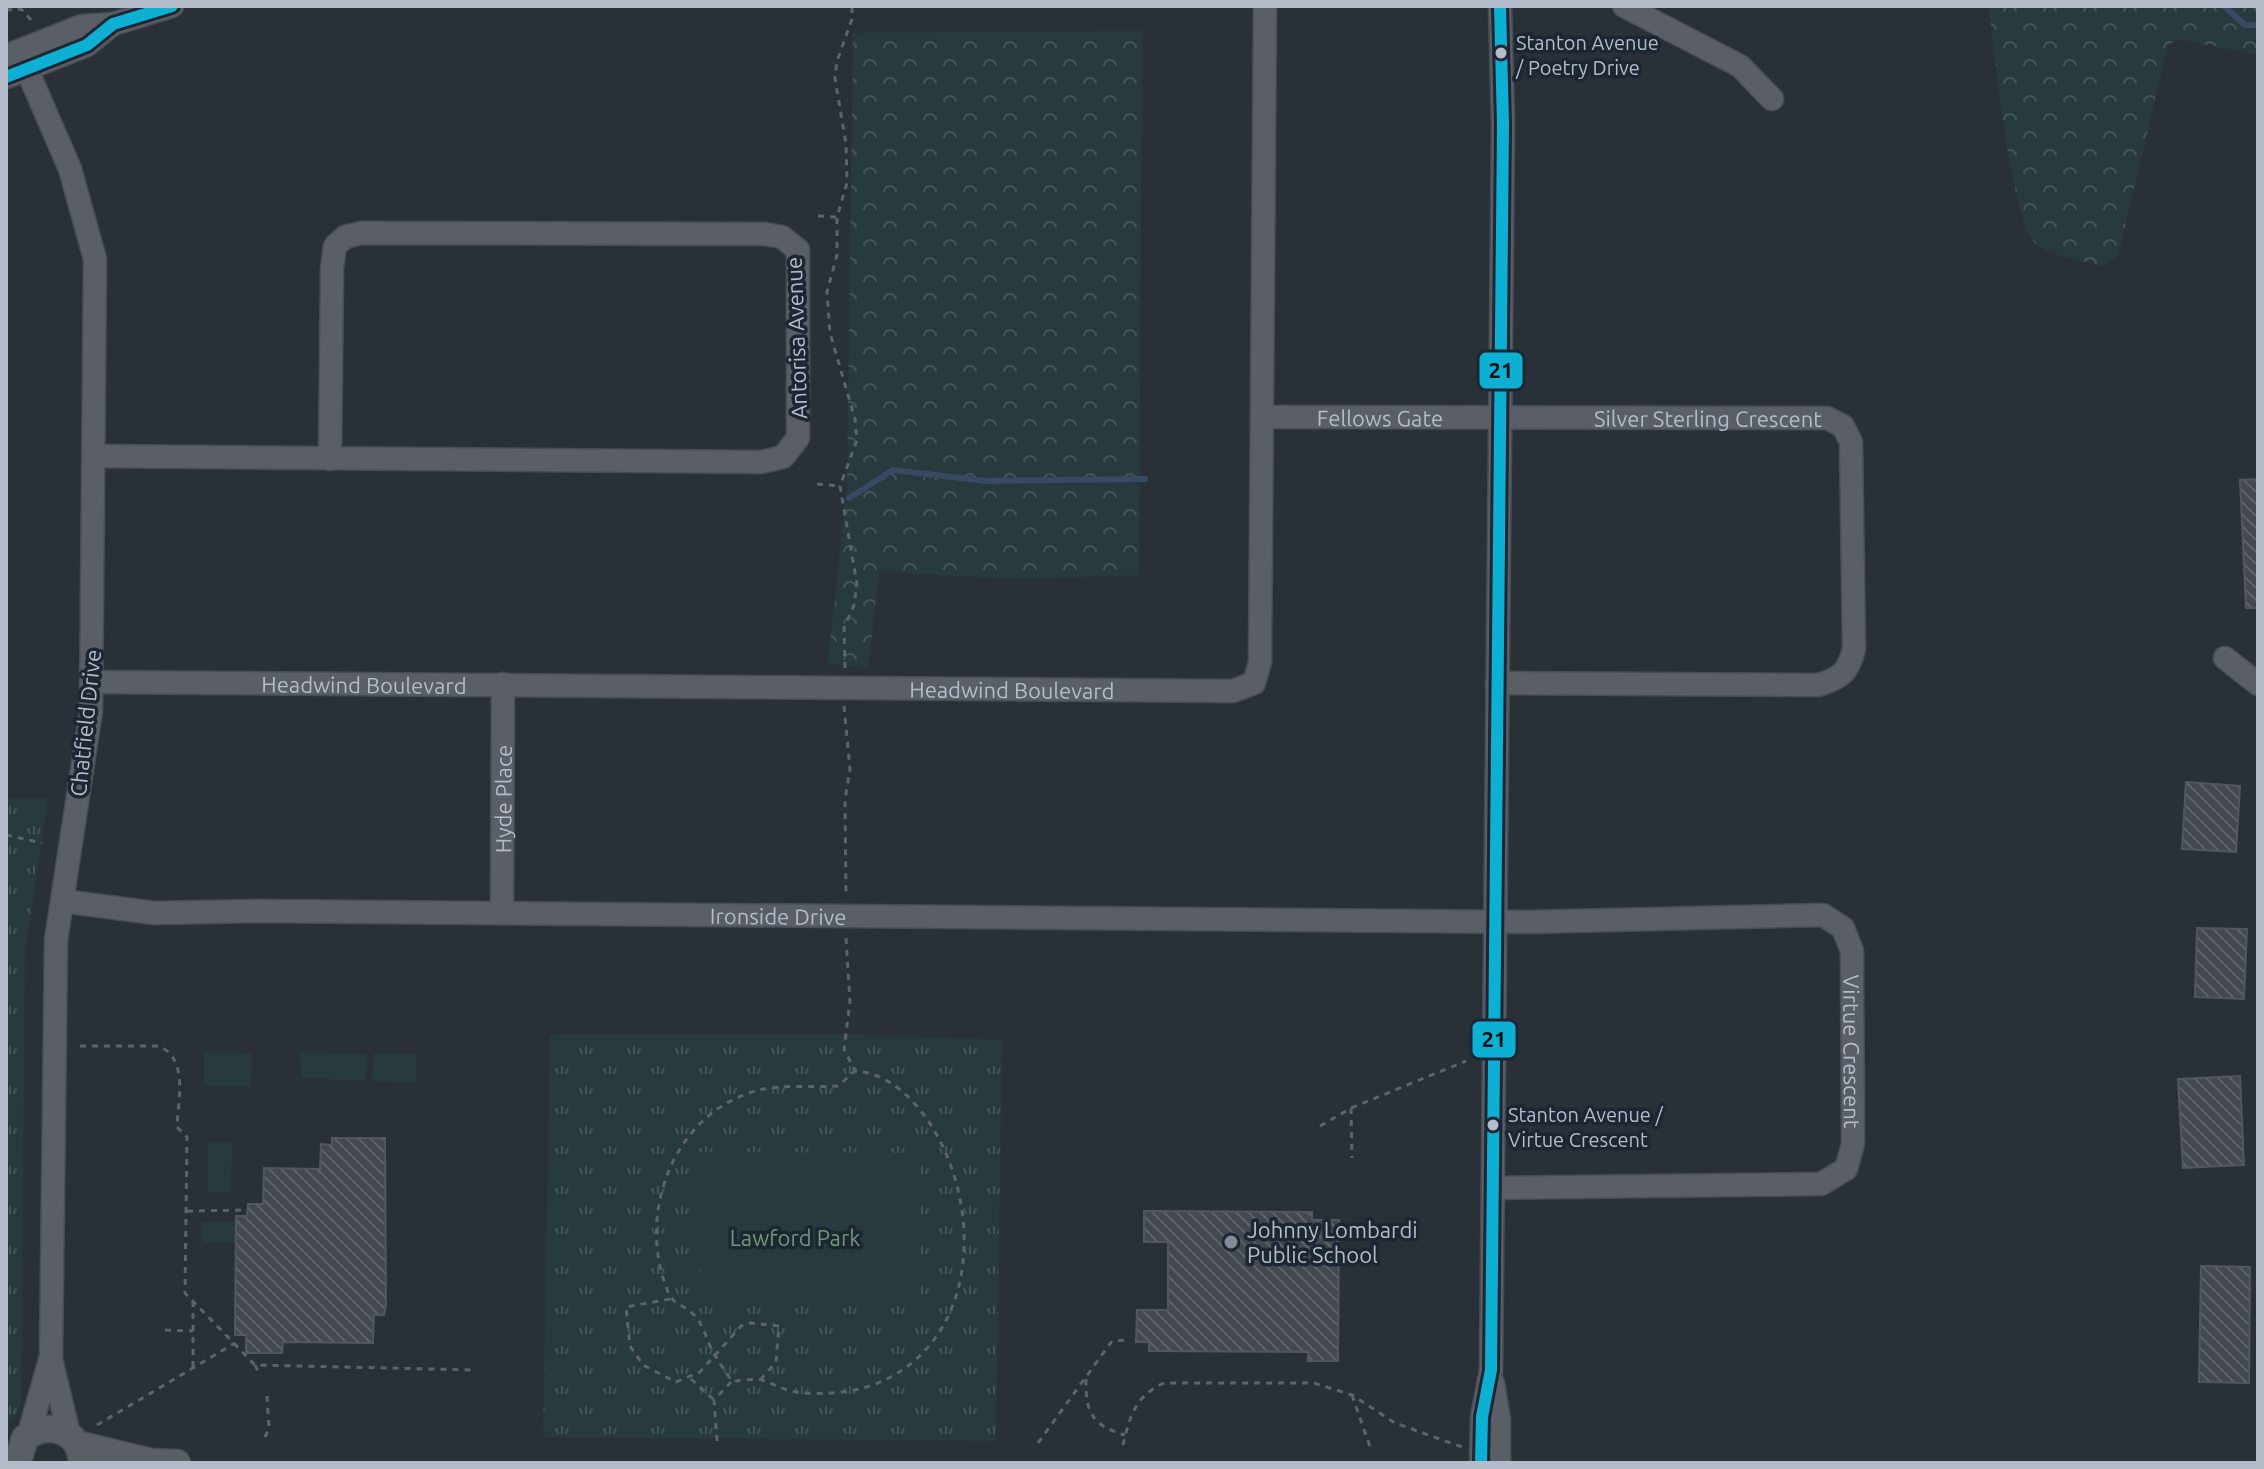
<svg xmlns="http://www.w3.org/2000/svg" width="2264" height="1469" viewBox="0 0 2264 1469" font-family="Ubuntu,sans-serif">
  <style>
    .grass { fill: url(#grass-tufts) }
    .forest { fill: url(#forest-crowns) }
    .garden { fill: #273a3e }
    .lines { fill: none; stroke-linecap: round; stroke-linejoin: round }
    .stream { stroke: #384963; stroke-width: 6 }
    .building { fill: url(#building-back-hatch); stroke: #52575f; stroke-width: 2 }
    .minor-casing { stroke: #484c53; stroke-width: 25 }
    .tertiary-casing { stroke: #484c53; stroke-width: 29 }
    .path { stroke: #5d636a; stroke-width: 3; stroke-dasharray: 6 6; stroke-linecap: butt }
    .minor { stroke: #5a5e66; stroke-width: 22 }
    .tertiary { stroke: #5a5e66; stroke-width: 26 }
    .bus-1-casing { stroke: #1d2633; stroke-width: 18 }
    .bus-1 { stroke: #0dafd3; stroke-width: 12 }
    .bus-dot { fill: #b4bcc9; stroke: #1d2633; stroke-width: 3 }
    .poi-dot { fill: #848b96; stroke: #1d2633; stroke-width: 3 }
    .labels { text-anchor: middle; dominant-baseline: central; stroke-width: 7; stroke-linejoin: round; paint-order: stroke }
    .bus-label { font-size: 20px; fill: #b4bcc9; stroke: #1d2633; text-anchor: start }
    .street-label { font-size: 22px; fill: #b4bcc9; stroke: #1d2633 }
    .poi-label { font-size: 22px; fill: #b4bcc9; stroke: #1d2633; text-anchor: start }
    .park-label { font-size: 22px; fill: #6b9a76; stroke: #1d2633 }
    .line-badge { stroke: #1d2633; stroke-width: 3 }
    .pale-badge-label { font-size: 22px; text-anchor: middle; font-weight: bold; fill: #111 }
  </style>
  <defs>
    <pattern id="grass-tufts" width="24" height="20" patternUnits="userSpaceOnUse" patternTransform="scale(2)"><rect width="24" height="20" fill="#273a3e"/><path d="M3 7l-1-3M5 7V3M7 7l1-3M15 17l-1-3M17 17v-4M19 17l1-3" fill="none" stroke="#445559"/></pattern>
    <pattern id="forest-crowns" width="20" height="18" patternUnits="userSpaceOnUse" patternTransform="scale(2)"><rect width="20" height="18" fill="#273a3e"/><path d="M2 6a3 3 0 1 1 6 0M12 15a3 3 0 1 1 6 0" fill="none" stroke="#445559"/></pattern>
    <pattern id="building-back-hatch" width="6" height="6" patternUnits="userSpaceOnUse" patternTransform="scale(2)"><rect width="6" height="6" fill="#444950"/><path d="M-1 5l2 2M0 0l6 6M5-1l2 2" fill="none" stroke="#5d6168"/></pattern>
  </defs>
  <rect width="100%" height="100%" fill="#2a3038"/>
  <!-- grass -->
  <g class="grass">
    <polygon points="6,799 48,799 25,952 21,1404 18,1413 6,1426"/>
    <polygon points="837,1034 1002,1040 996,1441 543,1437 550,1035"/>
  </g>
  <!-- forest -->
  <g class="forest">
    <path d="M1988,6H2258V55L2178,39L2168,45L2118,256L2103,266C2088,262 2049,255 2038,246C2009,223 1996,50 1988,6Z"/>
    <polygon points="1142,31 1139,575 1019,579 879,572 868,669 828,663 847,484 853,33"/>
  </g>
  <!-- garden -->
  <g class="garden">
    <polygon points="204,1052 252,1053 251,1087 204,1086"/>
    <polygon points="300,1052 367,1054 365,1081 301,1078"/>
    <polygon points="374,1053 416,1054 416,1083 372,1081"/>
    <polygon points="208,1142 232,1143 231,1192 208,1192"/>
    <polygon points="698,1152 919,1153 918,1297 701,1298"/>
    <rect x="202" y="1222" width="35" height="21"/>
  </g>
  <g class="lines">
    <!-- stream -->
    <g class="stream">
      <polyline points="2224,6 2245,25 2258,25"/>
      <polyline points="849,498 893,470 986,481 1145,479"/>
    </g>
  </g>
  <!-- building -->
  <g class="building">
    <polygon points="2258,479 2258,608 2246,608 2240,480"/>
    <polygon points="2186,782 2240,786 2236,852 2182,849"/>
    <polygon points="2197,928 2247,929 2244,999 2195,997"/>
    <polygon points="2240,1076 2244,1165 2183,1168 2178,1079"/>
    <polygon points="332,1138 385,1138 386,1304 384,1315 374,1315 373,1343 283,1342 282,1353 246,1353 246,1335 235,1335 236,1216 247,1216 248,1204 263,1204 264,1168 320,1169 321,1144 332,1145"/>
    <polygon points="1144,1211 1312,1212 1312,1220 1339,1220 1338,1361 1308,1361 1308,1352 1149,1351 1149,1342 1136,1342 1137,1310 1168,1310 1168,1242 1144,1242"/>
    <polygon points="2201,1266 2250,1267 2249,1383 2199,1382"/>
  </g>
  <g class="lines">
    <!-- minor casing -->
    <g class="minor-casing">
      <g id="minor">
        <polyline points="1624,6 1740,66 1772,99"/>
        <polyline points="19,51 70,169 95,259 91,711 56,940 51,1359 69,1435"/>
        <polyline points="6,56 82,26 113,24 172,6"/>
        <polyline points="6,77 87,45 113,24"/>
        <path id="s1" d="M1262,417L1827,418L1843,426L1851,442L1854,649C1848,672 1842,678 1818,685L1497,683"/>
        <polyline points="95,456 761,462 783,457 798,438 798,250 782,237 765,234 361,233 345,237 335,246 332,269 330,459"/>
        <polyline points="2225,658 2258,684"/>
        <path id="s2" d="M92,682L1233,691L1254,683L1260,662L1265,6"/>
        <path id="s3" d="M63,901L154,913L259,911L1528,922L1823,915L1843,928L1852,951L1853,1144L1846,1169L1821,1184L1493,1188"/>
        <path id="s4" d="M502,913L503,684"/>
        <polyline points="1493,1383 1499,1419 1499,1463"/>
        <polyline points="28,1437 50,1360"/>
        <polyline points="1481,1463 1482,1417 1491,1370 1503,125 1500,6"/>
      </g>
    </g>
    <!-- tertiary casing -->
    <g class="tertiary-casing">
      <g id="tertiary">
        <polyline points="77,1444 151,1462 177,1463"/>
        <path d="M17,1463L25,1438C49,1419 81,1431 82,1463"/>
      </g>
    </g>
    <!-- path -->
    <g class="path">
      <polyline points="6,10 21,9 33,22"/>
      <polyline points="818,216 837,217"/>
      <polyline points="817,484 840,486"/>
      <polyline points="845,668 844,628 854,605 857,584 840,486 857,440 855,419 830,333 827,292 837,255 837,217 847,183 846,144 835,78 837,61 852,19 852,6"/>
      <polyline points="844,706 850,769 845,800 846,897"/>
      <polyline points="6,835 42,843"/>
      <path d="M846,938L850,1002L844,1049L855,1071C888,1073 913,1098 931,1125C981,1204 981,1333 885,1380C860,1392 824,1396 796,1392C783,1390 774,1384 762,1380C753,1378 741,1381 732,1381C725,1371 718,1361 712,1350C705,1337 704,1324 692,1313C685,1306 673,1304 669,1294C635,1217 672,1112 759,1090C785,1084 812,1088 838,1086L855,1071"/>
      <path d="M80,1046H158C189,1057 178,1101 177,1127L187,1137L185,1293L255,1365L475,1370"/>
      <polyline points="1351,1108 1352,1158"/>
      <polyline points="1320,1126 1351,1108 1466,1061"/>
      <polyline points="187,1211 247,1210"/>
      <polyline points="670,1299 626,1307 630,1346 643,1365 676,1382 700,1372 741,1326 751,1323 779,1326 776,1362 760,1380"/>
      <polyline points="165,1330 193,1331"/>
      <polyline points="255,1365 260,1376"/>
      <polyline points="193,1367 193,1299"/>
      <polyline points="691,1379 714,1400"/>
      <path d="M1086,1379C1085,1413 1093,1426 1125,1435"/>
      <polyline points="1352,1395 1370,1447"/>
      <polyline points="97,1425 235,1343"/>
      <polyline points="265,1437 269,1428 267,1396"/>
      <polyline points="717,1441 714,1400 732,1381"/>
      <polyline points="1038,1443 1112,1341 1128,1340"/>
      <path d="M1123,1445C1130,1416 1135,1396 1164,1383H1314L1352,1395L1395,1423L1462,1447"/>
    </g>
    <!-- minor -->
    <use href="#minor" class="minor"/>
    <!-- tertiary -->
    <use href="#tertiary" class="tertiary"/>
    <!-- bus-1 casing -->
    <g class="bus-1-casing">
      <g id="bus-1">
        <polyline points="6,77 87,45 113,24 172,6"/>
        <polyline points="1481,1463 1482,1417 1491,1370 1503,125 1500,6"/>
      </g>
    </g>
    <!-- bus-1 -->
    <use href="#bus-1" class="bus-1"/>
  </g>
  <!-- markers -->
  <g class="bus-dot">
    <circle cx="1501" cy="53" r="7"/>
    <circle cx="1493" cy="1125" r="7"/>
  </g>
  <circle class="poi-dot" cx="1231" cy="1242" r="8"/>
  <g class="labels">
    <!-- bus labels -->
    <g class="bus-label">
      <text x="1516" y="42">Stanton Avenue<tspan x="1516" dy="25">/ Poetry Drive</tspan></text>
      <text x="1508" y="1114">Stanton Avenue /<tspan x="1508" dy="25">Virtue Crescent</tspan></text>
    </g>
    <!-- street labels -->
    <g class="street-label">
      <text transform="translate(796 338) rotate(-92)">Antorisa Avenue</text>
      <text stroke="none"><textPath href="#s1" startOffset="118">Fellows Gate</textPath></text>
      <text stroke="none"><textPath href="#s1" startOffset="446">Silver Sterling Crescent</textPath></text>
      <text stroke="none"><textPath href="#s2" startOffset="272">Headwind Boulevard</textPath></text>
      <text stroke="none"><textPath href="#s2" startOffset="920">Headwind Boulevard</textPath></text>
      <text transform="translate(85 723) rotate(-84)">Chatfield Drive</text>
      <text stroke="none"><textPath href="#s4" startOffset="114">Hyde Place</textPath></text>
      <text stroke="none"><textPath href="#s3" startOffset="716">Ironside Drive</textPath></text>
      <text stroke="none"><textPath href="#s3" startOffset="1910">Virtue Crescent</textPath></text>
    </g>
    <!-- poi labels -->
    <g class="poi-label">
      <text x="1247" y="1229">Johnny Lombardi<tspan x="1247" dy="25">Public School</tspan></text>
    </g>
    <!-- park labels -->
    <g class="park-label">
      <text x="795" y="1237">Lawford Park</text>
    </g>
  </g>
  <g class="line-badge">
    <rect x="1478" y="351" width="46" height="39" rx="8" fill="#0dafd3"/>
    <rect x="1471" y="1020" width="46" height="39" rx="8" fill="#0dafd3"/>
  </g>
  <g class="pale-badge-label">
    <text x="1501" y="378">21</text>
    <text x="1494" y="1047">21</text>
  </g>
  <!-- border -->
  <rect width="2264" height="1469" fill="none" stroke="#b4bcc9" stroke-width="16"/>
</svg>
